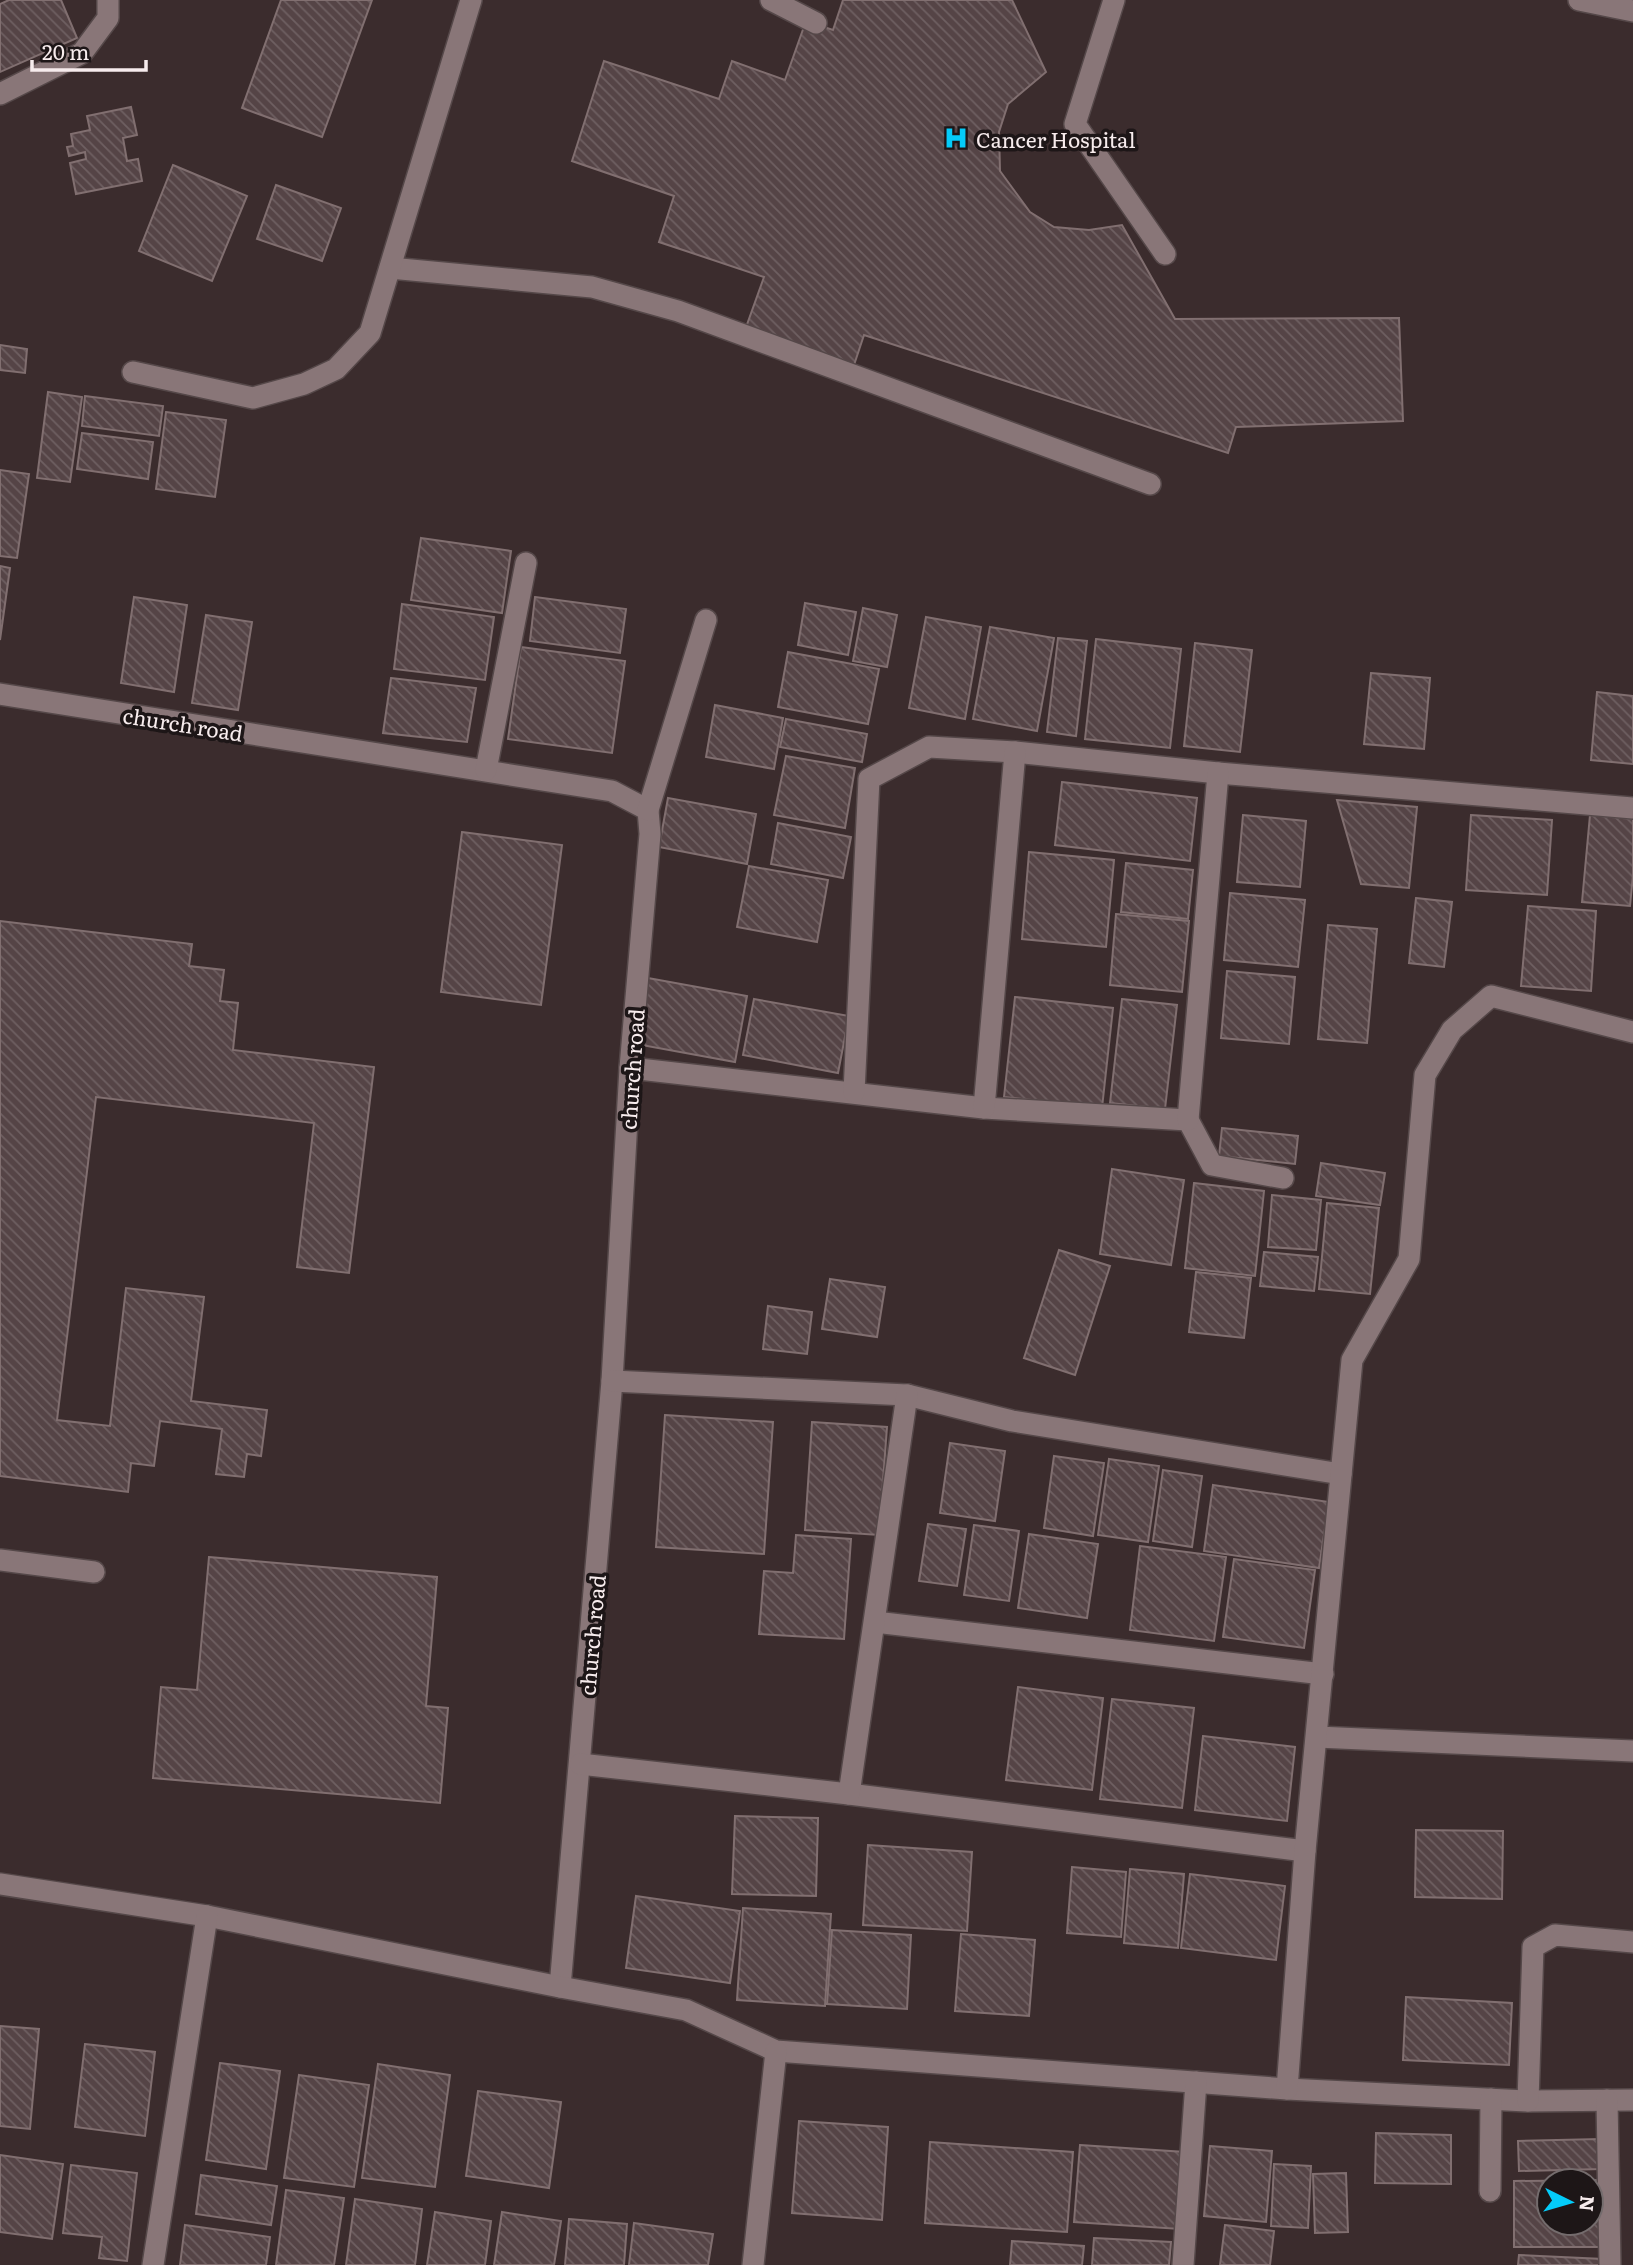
<svg xmlns="http://www.w3.org/2000/svg" width="1633" height="2265" viewBox="0 0 1633 2265" font-family="Literata,serif">
  <style>
    .building { fill: url(#building-back-hatch); stroke: #816f70; stroke-width: 2; fill-rule: evenodd }
    .lines { fill: none; stroke-linecap: round; stroke-linejoin: round }
    .minor-casing { stroke: #554849; stroke-width: 24 }
    .minor { stroke: #897678; stroke-width: 21 }
    .labels { text-anchor: middle; dominant-baseline: central; stroke-width: 7; stroke-linejoin: round; paint-order: stroke }
    .poi-label { font-size: 21px; fill: #f7eced; stroke: #1d1617; text-anchor: start }
    .street-label { font-size: 21px; fill: #f7eced; stroke: #1d1617 }
  </style>
  <defs>
    <pattern id="building-back-hatch" width="6" height="6" patternUnits="userSpaceOnUse" patternTransform="scale(1.75)"><rect width="6" height="6" fill="#554446"/><path d="M-1 5l2 2M0 0l6 6M5-1l2 2" fill="none" stroke="#6e5f61"/></pattern>
  </defs>
  <rect width="100%" height="100%" fill="#3b2c2d"/>
  <!-- building -->
  <g class="building">
    <polygon points="9,0 61,0 77,38 0,72 0,4"/>
    <polygon points="281,0 372,0 322,137 242,108"/>
    <polygon points="843,0 1012,0 1046,72 1008,104 999,132 1000,171 1030,212 1054,227 1089,230 1122,225 1175,319 1399,318 1403,421 1236,427 1228,453 864,335 852,371 744,333 764,277 659,242 674,196 572,161 604,61 719,99 732,61 785,80 806,21 833,30"/>
    <polygon points="131,107 137,135 123,138 127,161 138,159 142,181 76,194 70,163 86,159 85,152 69,156 67,147 73,146 71,134 90,130 87,116"/>
    <polygon points="173,165 247,196 212,281 139,251"/>
    <polygon points="276,185 341,208 322,261 257,239"/>
    <polygon points="0,345 27,349 25,373 0,370"/>
    <polygon points="48,392 82,397 70,482 37,478"/>
    <polygon points="85,396 163,406 159,436 82,426"/>
    <polygon points="166,412 226,420 215,497 156,489"/>
    <polygon points="82,433 153,442 148,479 77,469"/>
    <polygon points="0,470 29,474 17,558 0,556"/>
    <polygon points="421,538 511,551 502,613 411,600"/>
    <polygon points="0,566 10,568 0,640"/>
    <polygon points="134,597 187,605 174,692 121,683"/>
    <polygon points="535,597 626,609 620,653 530,641"/>
    <polygon points="805,603 856,612 848,655 798,645"/>
    <polygon points="402,604 494,617 485,680 394,669"/>
    <polygon points="863,608 897,615 887,667 853,661"/>
    <polygon points="206,615 252,622 238,710 192,703"/>
    <polygon points="926,617 981,627 965,719 909,708"/>
    <polygon points="990,627 1054,638 1037,731 973,719"/>
    <polygon points="1058,638 1087,641 1076,736 1047,732"/>
    <polygon points="1096,639 1181,649 1170,748 1085,739"/>
    <polygon points="1195,643 1252,650 1240,752 1184,746"/>
    <polygon points="521,647 625,661 612,753 508,739"/>
    <polygon points="788,652 879,669 868,724 778,707"/>
    <polygon points="1371,673 1430,678 1424,749 1364,744"/>
    <polygon points="391,678 476,688 467,742 383,733"/>
    <polygon points="1597,692 1633,696 1633,764 1591,760"/>
    <polygon points="715,705 783,718 774,769 706,757"/>
    <polygon points="786,719 867,734 862,762 780,747"/>
    <polygon points="786,756 855,768 845,828 774,815"/>
    <polygon points="1062,782 1197,798 1190,861 1055,845"/>
    <polygon points="668,798 756,814 747,864 659,847"/>
    <polygon points="1337,800 1417,807 1409,888 1361,884"/>
    <polygon points="1243,815 1306,821 1300,887 1237,882"/>
    <polygon points="1471,815 1552,820 1547,895 1466,890"/>
    <polygon points="1590,815 1633,819 1633,875 1630,906 1582,902"/>
    <polygon points="778,823 851,837 843,878 771,864"/>
    <polygon points="462,832 562,845 541,1005 441,992"/>
    <polygon points="1029,852 1114,860 1106,947 1022,939"/>
    <polygon points="1126,863 1193,870 1188,919 1121,912"/>
    <polygon points="749,866 828,880 817,942 737,927"/>
    <polygon points="1230,893 1305,900 1298,967 1224,960"/>
    <polygon points="1416,898 1452,902 1444,967 1409,963"/>
    <polygon points="1528,906 1596,911 1591,991 1521,986"/>
    <polygon points="1116,914 1189,921 1182,992 1110,985"/>
    <polygon points="0,921 192,944 189,966 224,970 220,1001 238,1003 233,1050 374,1067 349,1273 297,1267 314,1123 96,1097 57,1420 110,1426 126,1288 204,1297 191,1401 267,1410 261,1456 247,1454 244,1477 216,1474 222,1429 160,1421 154,1466 131,1463 128,1492 0,1476"/>
    <polygon points="1328,925 1377,929 1367,1043 1318,1039"/>
    <polygon points="1227,971 1295,977 1289,1044 1221,1038"/>
    <polygon points="648,978 747,996 735,1062 636,1044"/>
    <polygon points="1015,997 1113,1008 1102,1108 1004,1097"/>
    <polygon points="754,999 849,1016 838,1073 743,1055"/>
    <polygon points="1122,999 1177,1005 1165,1109 1110,1103"/>
    <polygon points="1222,1128 1298,1136 1295,1164 1219,1156"/>
    <polygon points="1321,1163 1385,1173 1380,1205 1316,1196"/>
    <polygon points="1112,1169 1184,1180 1171,1265 1100,1254"/>
    <polygon points="1194,1183 1264,1191 1255,1276 1185,1268"/>
    <polygon points="1272,1195 1321,1200 1316,1250 1268,1247"/>
    <polygon points="1327,1203 1379,1208 1370,1294 1319,1289"/>
    <polygon points="1059,1250 1110,1266 1075,1375 1024,1358"/>
    <polygon points="1264,1252 1318,1257 1314,1291 1260,1286"/>
    <polygon points="1196,1272 1251,1278 1244,1338 1189,1332"/>
    <polygon points="830,1279 885,1287 877,1337 822,1329"/>
    <polygon points="768,1306 812,1312 807,1354 763,1349"/>
    <polygon points="665,1415 773,1422 764,1554 656,1547"/>
    <polygon points="812,1422 887,1427 879,1535 805,1530"/>
    <polygon points="950,1443 1005,1451 995,1521 940,1513"/>
    <polygon points="1054,1456 1104,1463 1093,1536 1044,1528"/>
    <polygon points="1109,1459 1159,1466 1148,1542 1098,1535"/>
    <polygon points="1163,1470 1202,1476 1192,1547 1153,1541"/>
    <polygon points="1213,1485 1329,1502 1319,1568 1204,1551"/>
    <polygon points="928,1524 966,1529 957,1586 919,1581"/>
    <polygon points="974,1525 1019,1531 1009,1601 964,1595"/>
    <polygon points="1029,1534 1098,1544 1087,1618 1018,1608"/>
    <polygon points="796,1535 851,1539 844,1639 759,1634 764,1571 793,1573"/>
    <polygon points="1140,1546 1226,1557 1214,1641 1130,1630"/>
    <polygon points="209,1557 437,1577 426,1706 448,1708 440,1803 153,1778 161,1687 197,1690"/>
    <polygon points="1234,1559 1315,1570 1304,1648 1223,1637"/>
    <polygon points="1018,1687 1103,1698 1092,1790 1006,1780"/>
    <polygon points="1112,1699 1194,1708 1182,1808 1100,1799"/>
    <polygon points="1203,1736 1295,1747 1287,1821 1195,1810"/>
    <polygon points="735,1816 818,1818 816,1896 732,1894"/>
    <polygon points="1416,1830 1503,1831 1502,1899 1415,1897"/>
    <polygon points="868,1845 972,1852 967,1931 863,1925"/>
    <polygon points="1072,1867 1126,1872 1121,1937 1067,1933"/>
    <polygon points="1130,1869 1184,1874 1178,1948 1124,1943"/>
    <polygon points="1190,1874 1285,1886 1276,1960 1181,1948"/>
    <polygon points="636,1896 740,1911 730,1983 626,1968"/>
    <polygon points="743,1908 831,1914 825,2006 737,2000"/>
    <polygon points="832,1930 911,1935 907,2009 827,2004"/>
    <polygon points="961,1934 1035,1940 1029,2016 955,2011"/>
    <polygon points="1406,1997 1512,2003 1509,2065 1403,2060"/>
    <polygon points="0,2026 39,2029 30,2129 0,2126"/>
    <polygon points="85,2044 155,2052 145,2136 75,2127"/>
    <polygon points="220,2063 280,2071 266,2169 206,2160"/>
    <polygon points="378,2064 450,2075 435,2187 362,2178"/>
    <polygon points="299,2075 369,2085 354,2187 284,2178"/>
    <polygon points="478,2091 561,2102 549,2188 466,2176"/>
    <polygon points="799,2121 888,2127 882,2220 792,2213"/>
    <polygon points="1376,2133 1451,2135 1451,2184 1375,2183"/>
    <polygon points="1600,2139 1601,2169 1519,2171 1518,2141"/>
    <polygon points="930,2142 1073,2152 1067,2232 925,2223"/>
    <polygon points="1080,2145 1185,2152 1180,2229 1074,2222"/>
    <polygon points="1210,2146 1272,2151 1266,2222 1204,2216"/>
    <polygon points="0,2155 63,2164 52,2239 0,2232"/>
    <polygon points="1274,2164 1311,2166 1308,2228 1271,2226"/>
    <polygon points="71,2165 137,2173 127,2261 99,2258 102,2237 63,2233"/>
    <polygon points="1346,2173 1348,2232 1315,2233 1313,2174"/>
    <polygon points="201,2175 277,2186 271,2225 196,2214"/>
    <path d="M1604,2180V2247H1514V2181ZM1549,2181H1591V2223H1549Z"/>
    <polygon points="286,2190 344,2198 334,2265 276,2265"/>
    <polygon points="355,2199 422,2209 415,2265 346,2265"/>
    <polygon points="435,2212 491,2221 485,2265 427,2265"/>
    <polygon points="502,2212 561,2221 554,2265 494,2265"/>
    <polygon points="569,2219 627,2224 624,2265 565,2265"/>
    <polygon points="634,2223 713,2234 708,2265 629,2265"/>
    <polygon points="185,2225 270,2237 266,2265 180,2265"/>
    <polygon points="1225,2225 1274,2231 1270,2265 1220,2265"/>
    <polygon points="1094,2238 1171,2242 1169,2265 1092,2265"/>
    <polygon points="1012,2241 1084,2246 1082,2265 1010,2265"/>
    <polygon points="1519,2255 1603,2259 1603,2265 1518,2265"/>
  </g>
  <g class="lines">
    <!-- minor casing -->
    <g class="minor-casing">
      <g id="minor">
        <polyline points="771,0 816,23"/>
        <polyline points="1114,0 1075,124 1165,254"/>
        <polyline points="1579,0 1633,11"/>
        <polyline points="0,94 82,53 108,18 108,0"/>
        <polyline points="390,268 592,287 678,311 1150,484"/>
        <polyline points="133,372 253,398 304,384 336,369 370,333 471,0"/>
        <polyline points="0,694 612,791 648,810 650,834 630,1068 612,1381 560,1987"/>
        <polyline points="486,770 526,563"/>
        <polyline points="648,810 706,620"/>
        <polyline points="630,1068 984,1108 1188,1120 1212,1165 1283,1178"/>
        <polyline points="854,1092 869,779 929,747 1015,752 1218,773 1633,808"/>
        <polyline points="984,1108 1015,752"/>
        <polyline points="1188,1120 1218,773"/>
        <polyline points="612,1381 907,1395 1012,1421 1341,1474"/>
        <polyline points="0,1560 94,1572"/>
        <polyline points="875,1622 1323,1674"/>
        <polyline points="1317,1737 1633,1751"/>
        <polyline points="580,1764 849,1794 1305,1851"/>
        <polyline points="849,1794 907,1395"/>
        <polyline points="0,1884 207,1916 560,1987 686,2010 776,2051 1287,2089 1528,2101 1633,2100"/>
        <polyline points="1287,2089 1305,1851 1352,1360 1409,1259 1425,1075 1452,1030 1491,996 1633,1032"/>
        <polyline points="1607,2100 1610,2265"/>
        <polyline points="1528,2101 1533,1947 1555,1935 1633,1942"/>
        <polyline points="1490,2191 1491,2099"/>
        <polyline points="153,2265 207,1916"/>
        <polyline points="753,2265 776,2051"/>
        <polyline points="1183,2265 1196,2082"/>
      </g>
    </g>
    <!-- minor -->
    <use href="#minor" class="minor"/>
  </g>
  <!-- icons -->
  <defs>
    <g id="hospital-bare" transform="scale(1.89)"><path d="M-5-5h3v3.5h4V-5h3V5h-3V1.5h-4V5h-3Z" fill="#04cbf9" stroke="#1d1617" stroke-width="2.5" paint-order="stroke"/></g>
  </defs>
  <g fill-rule="evenodd">
    <use href="#hospital-bare" x="956" y="138"/>
  </g>
  <g class="labels">
    <!-- poi labels -->
    <g class="poi-label">
      <text x="976" y="138">Cancer Hospital</text>
    </g>
    <!-- street labels -->
    <g class="street-label">
      <text transform="translate(183 723) rotate(9)">church road</text>
      <text transform="translate(631 1069) rotate(-86)">church road</text>
      <text transform="translate(591 1635) rotate(-85)">church road</text>
    </g>
  </g>
  <!-- north arrow -->
  <g transform="translate(1570 2202) rotate(95)"><circle r="33" fill="#1d1617" stroke="#746c6d" stroke-width="2"/>
  <path d="M0-5L12 26L0 18L-12 26Z" fill="#04cbf9"/>
  <text y="-10" font-size="19" font-weight="bold" text-anchor="middle" fill="#f7eced">N</text>
  </g>
  <!-- scale -->
  <path d="M32 60v10h114v-10" fill="none" stroke="#f7eced" stroke-width="3.5"/>
  <text x="42" y="60" font-size="21" fill="#f7eced" stroke="#1d1617" stroke-width="5" paint-order="stroke">20 m</text>
</svg>
